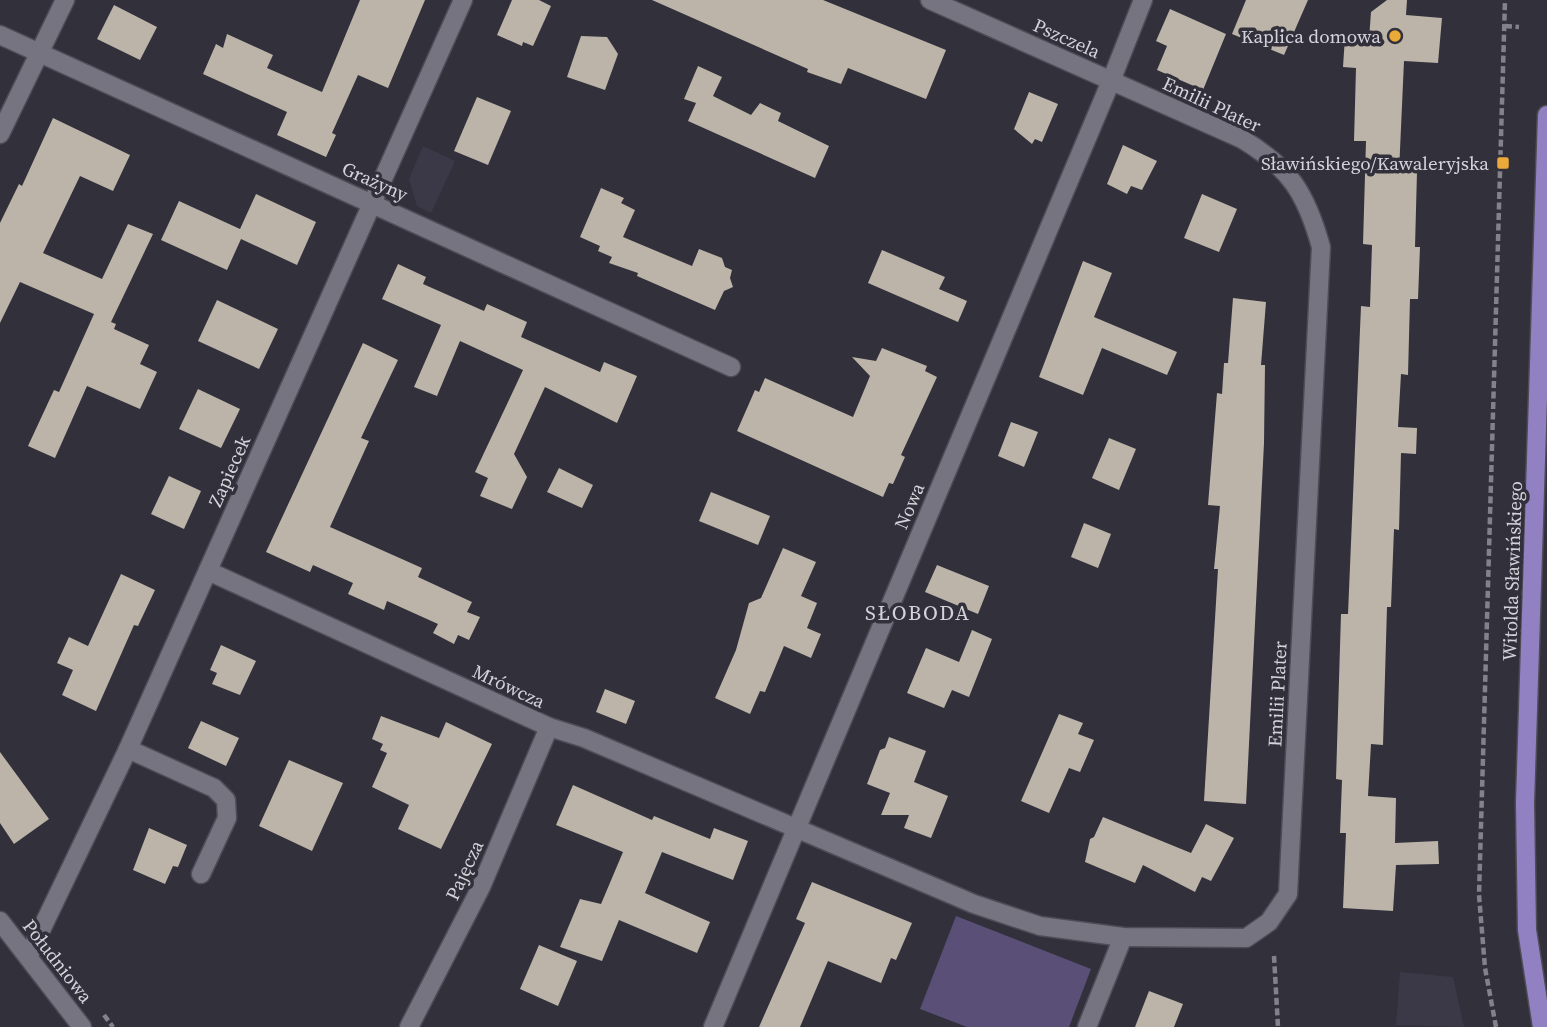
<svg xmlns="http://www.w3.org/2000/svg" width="1547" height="1027" viewBox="0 0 1547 1027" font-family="'Source Serif 4',serif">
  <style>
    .built { fill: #3b3848 }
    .green { fill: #594f77 }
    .building { fill: #bcb4a8 }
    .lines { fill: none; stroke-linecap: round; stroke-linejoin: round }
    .minor-casing { stroke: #4e4c56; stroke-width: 21 }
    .major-casing { stroke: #4e4c56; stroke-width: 21 }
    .path { stroke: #83818a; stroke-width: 4.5; stroke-dasharray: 7 3.5; stroke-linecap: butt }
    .minor { stroke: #767481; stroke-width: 18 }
    .major { stroke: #9281c2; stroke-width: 18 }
    .poi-dot { fill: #eaaa39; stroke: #32303b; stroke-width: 2.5 }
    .labels { text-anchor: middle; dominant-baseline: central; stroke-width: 7; stroke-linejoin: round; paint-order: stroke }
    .poi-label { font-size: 19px; fill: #d4d3da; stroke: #32303b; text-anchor: end }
    .street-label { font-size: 19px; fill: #d4d3da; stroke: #32303b }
    .neighbourhood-label { font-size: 21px; letter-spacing: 2px; fill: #d4d3da; stroke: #32303b }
  </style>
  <rect width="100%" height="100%" fill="#32303b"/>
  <!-- built -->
  <g class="built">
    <polygon points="423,146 455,161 431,213 417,206 409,179"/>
    <polygon points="1400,972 1453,977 1464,1027 1396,1025"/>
  </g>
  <!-- green -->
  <polygon class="green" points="956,916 1091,969 1069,1027 967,1027 920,1009"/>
  <!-- building -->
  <g class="building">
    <polygon points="360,0 425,0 388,88 358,75 332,133 336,135 326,157 277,135 287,112 203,74 216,44 223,48 227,34 273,55 267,68 322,92"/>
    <polygon points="512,0 539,0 551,6 533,46 523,42 522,46 497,35"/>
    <polygon points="652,0 823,0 946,50 926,99 848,68 841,84 807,72 808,69"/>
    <polygon points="1246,0 1308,0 1284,55 1232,34"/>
    <polygon points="1387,0 1407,0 1406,15 1442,18 1438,63 1404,61 1399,172 1417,172 1415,247 1420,247 1418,299 1410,299 1408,375 1401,374 1398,427 1417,428 1416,454 1401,453 1399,530 1394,529 1391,607 1387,607 1383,745 1371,744 1368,796 1396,798 1395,843 1438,841 1439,864 1396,865 1393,911 1343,908 1346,833 1340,833 1342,780 1336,779 1341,614 1348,614 1361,306 1370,307 1372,245 1363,244 1366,141 1354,141 1356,68 1343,67 1345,37 1369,39 1371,12"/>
    <polygon points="114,5 157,27 140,60 97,39"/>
    <polygon points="1170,9 1226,34 1203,90 1157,70 1167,46 1156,41"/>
    <polygon points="581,36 607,37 618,54 605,90 567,77"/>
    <polygon points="698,66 722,77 713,96 751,115 760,103 781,113 778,121 829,146 815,178 688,121 696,103 684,99"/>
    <polygon points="1029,92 1058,104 1042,142 1035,139 1032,144 1014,129"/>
    <polygon points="477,97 511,111 488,165 454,151"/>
    <polygon points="53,118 130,155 113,191 80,176 43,253 102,279 128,224 153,234 111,322 116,324 114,329 149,345 140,364 157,372 140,409 87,386 55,458 28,446 54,390 59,392 94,314 20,282 0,323 0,223 19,184 22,186"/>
    <polygon points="1123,145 1157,161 1142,190 1131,186 1127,194 1107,184"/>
    <polygon points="601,188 624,198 621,203 635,210 623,237 692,266 699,249 722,258 725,267 732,270 730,278 733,287 724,291 715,310 637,276 638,273 609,263 612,257 598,251 600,246 580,237"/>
    <polygon points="256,194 316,222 297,265 241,239 227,270 161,240 179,201 240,229"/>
    <polygon points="1202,194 1237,209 1219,252 1184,238"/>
    <polygon points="882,250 945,277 939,289 967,301 958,322 868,283"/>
    <polygon points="1083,261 1112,273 1094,317 1177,352 1167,375 1102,348 1083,395 1039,377"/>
    <polygon points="398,264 426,277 423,284 484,311 487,304 527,322 521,337 600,372 604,362 637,376 617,423 545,387 514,454 527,477 512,509 480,496 488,478 475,472 523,370 460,341 437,396 414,387 441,325 382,299"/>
    <polygon points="1233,298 1266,302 1261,365 1265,365 1264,443 1246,804 1204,801 1218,569 1214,569 1220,506 1208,505 1217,393 1222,394 1224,363 1228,363"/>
    <polygon points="217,300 278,329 259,369 198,341"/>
    <polygon points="363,343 398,360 361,438 369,441 330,527 422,568 418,577 472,602 467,612 480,617 469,640 458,635 454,644 433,633 438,624 387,601 384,610 348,594 353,583 313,565 310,572 266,552"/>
    <polygon points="882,348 927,366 925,371 937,377 901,455 905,457 893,484 889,483 883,497 737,431 755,390 759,392 765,378 853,417 870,376 852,357 876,361"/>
    <polygon points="198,389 240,409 221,448 179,429"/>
    <polygon points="1011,422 1038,432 1024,467 998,456"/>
    <polygon points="1109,438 1136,449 1119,490 1092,478"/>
    <polygon points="559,468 593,485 582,508 547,492"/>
    <polygon points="169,476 201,491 184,529 151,514"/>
    <polygon points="711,492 770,516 758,545 699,521"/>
    <polygon points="1084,523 1111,534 1098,568 1071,557"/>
    <polygon points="783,548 816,562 801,596 817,603 807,628 821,634 811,658 784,646 765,692 760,691 750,714 715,698 736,650 749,603 761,598"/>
    <polygon points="937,565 989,586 978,614 925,592"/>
    <polygon points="121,574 155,590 138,626 134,625 96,711 62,695 73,670 57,663 69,637 88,646"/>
    <polygon points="972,630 992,639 969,697 952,690 944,708 907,693 926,648 959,662"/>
    <polygon points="221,645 256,661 240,695 212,684 217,673 210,670"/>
    <polygon points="605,689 635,701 626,724 596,712"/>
    <polygon points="1059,714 1083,723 1078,734 1094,740 1080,772 1069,768 1049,813 1021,801"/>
    <polygon points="381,716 439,738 446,722 492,744 441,849 398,829 409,805 372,787 387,753 380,750 383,744 372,739"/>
    <polygon points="201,721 239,738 226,766 188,748"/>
    <polygon points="889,737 926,751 914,782 948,796 931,838 904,828 909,815 881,815 890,793 867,784 880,750 885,748"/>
    <polygon points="0,752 49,819 14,844 0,823"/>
    <polygon points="289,760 343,783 312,851 259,826"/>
    <polygon points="573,785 652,820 654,816 710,839 714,828 748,841 733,880 662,852 645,893 710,922 697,953 619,920 602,961 560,947 580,899 601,904 623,852 556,825"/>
    <polygon points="1103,817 1191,853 1206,824 1234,838 1211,881 1202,877 1195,892 1143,865 1135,883 1085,862 1090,839 1094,837"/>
    <polygon points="149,828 187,845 178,867 173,866 165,884 133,870"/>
    <polygon points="812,882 912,923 896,960 891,958 881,983 828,961 800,1027 759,1027 805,923 796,919"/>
    <polygon points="539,945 577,961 558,1006 520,989"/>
    <polygon points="1149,991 1183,1004 1174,1027 1135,1027"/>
  </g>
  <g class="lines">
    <!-- minor casing -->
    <g class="minor-casing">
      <g id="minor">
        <polyline points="0,35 731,367"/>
        <polyline points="0,134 65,0"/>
        <path d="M208,571L549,727L584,738L974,904L1040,926L1123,937L1246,938L1269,922L1288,894L1321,247C1306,193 1290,168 1242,139L930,0"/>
        <polyline points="128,749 214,788 226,800 227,818 201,874"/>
        <polyline points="0,921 82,1027"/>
        <polyline points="28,957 128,749 463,0"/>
        <polyline points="409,1027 481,887 549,727"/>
        <polyline points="713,1027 1111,81 1143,0"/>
        <polyline points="1087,1027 1123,937"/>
      </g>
    </g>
    <!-- major casing -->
    <g class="major-casing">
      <polyline id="major" points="1542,1027 1527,930 1525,803 1547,115"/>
    </g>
    <!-- path -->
    <g class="path">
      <polyline points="1505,26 1519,27"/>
      <polyline points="1274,956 1278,1027"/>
      <polyline points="104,1015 113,1027"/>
      <polyline points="1496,1027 1485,968 1479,895 1505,0"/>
    </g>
    <!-- minor -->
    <use href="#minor" class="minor"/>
    <!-- major -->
    <use href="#major" class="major"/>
  </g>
  <!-- markers -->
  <g class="poi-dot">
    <circle cx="1395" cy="36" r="7"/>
    <rect x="1496" y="156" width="14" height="14" rx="3.5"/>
  </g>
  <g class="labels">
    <!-- poi labels -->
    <g class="poi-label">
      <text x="1381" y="36">Kaplica domowa</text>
      <text x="1489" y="163">Sławińskiego/Kawaleryjska</text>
    </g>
    <!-- street labels -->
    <g class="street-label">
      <text transform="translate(1067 38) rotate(24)">Pszczela</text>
      <text transform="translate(1212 104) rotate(25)">Emilii Plater</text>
      <text transform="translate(375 181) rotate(24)">Grażyny</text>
      <text transform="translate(229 471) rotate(-66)">Zapiecek</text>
      <text transform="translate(909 506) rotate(-67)">Nowa</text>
      <text transform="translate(1512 571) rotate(-88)">Witolda Sławińskiego</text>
      <text transform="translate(509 686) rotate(25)">Mrówcza</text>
      <text transform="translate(1277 694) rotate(-87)">Emilii Plater</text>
      <text transform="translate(464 870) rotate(-65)">Pajęcza</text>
      <text transform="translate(58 961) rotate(52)">Południowa</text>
    </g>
    <!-- neighbourhood labels -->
    <g class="neighbourhood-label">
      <text x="918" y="612">SŁOBODA</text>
    </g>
  </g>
</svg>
